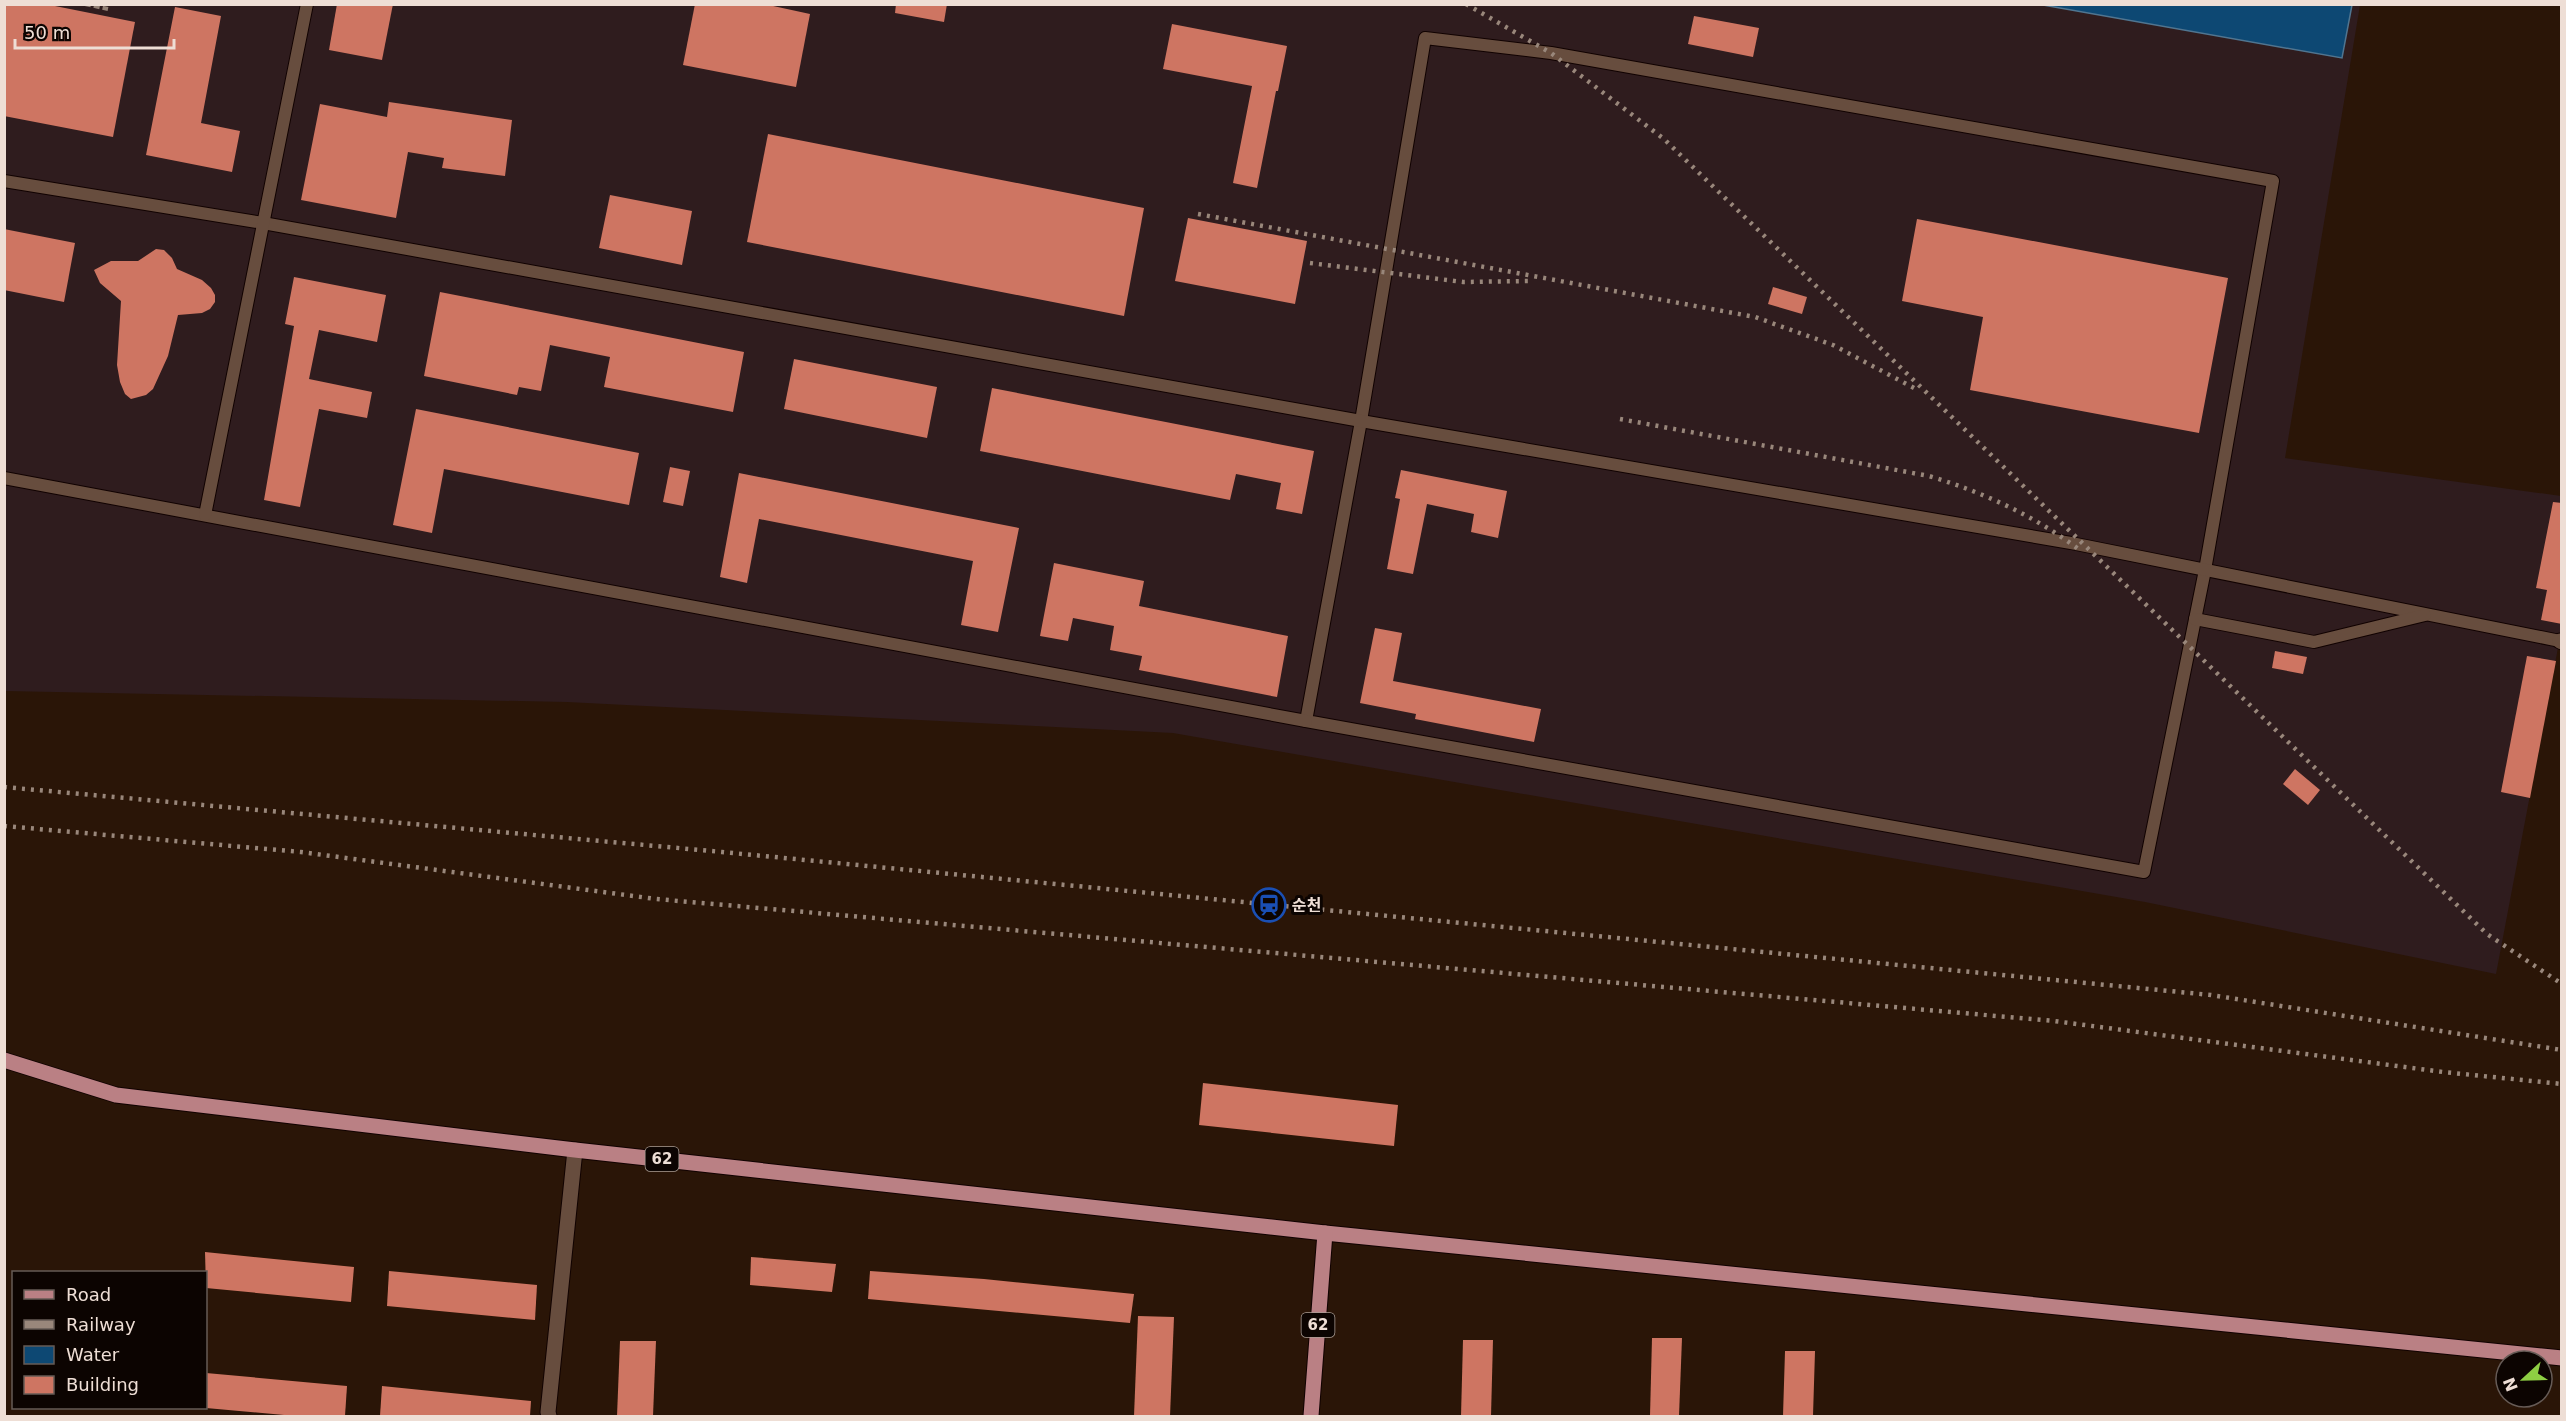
<svg xmlns="http://www.w3.org/2000/svg" width="2566" height="1421" viewBox="0 0 2566 1421" font-family="'DejaVu Sans','Noto Sans KR',sans-serif">
  <style>
    .industrial { fill: #2f1c1e }
    .water { fill: #0d4873; stroke: #507590; stroke-width: 1.5 }
    .building { fill: #ce7562 }
    .lines { fill: none; stroke-linecap: round; stroke-linejoin: round }
    .service-casing { stroke: #110200; stroke-width: 14 }
    .minor-casing { stroke: #110200; stroke-width: 17 }
    .primary-casing { stroke: #110200; stroke-width: 17 }
    .path { stroke: #948176; stroke-width: 4; stroke-dasharray: 6 3; stroke-linecap: butt }
    .service { stroke: #674d3e; stroke-width: 12 }
    .minor { stroke: #674d3e; stroke-width: 15 }
    .primary { stroke: #ba8084; stroke-width: 15 }
    .rail { stroke: #99877b; stroke-width: 4.5; stroke-dasharray: 3 6; stroke-linecap: butt }
    .labels { text-anchor: middle; dominant-baseline: central; stroke-width: 6; stroke-linejoin: round; paint-order: stroke }
    .shield { fill: #0c0401; stroke: #aa9d95; stroke-width: 1.5 }
    .shield-label { font-size: 15px; font-weight: bold; fill: #eeded5 }
    .poi-label { font-size: 16px; font-weight: bold; fill: #eeded5; stroke: #0c0401; text-anchor: start }
  </style>
  <rect width="100%" height="100%" fill="#2a1507"/>
  <!-- industrial -->
  <polygon class="industrial" points="5,5 2360,5 2285,458 2561,496 2561,632 2496,974 2145,902 1173,733 567,702 5,691"/>
  <!-- water -->
  <polygon class="water" points="2043,5 2352,5 2342,58"/>
  <!-- building -->
  <g class="building">
    <polygon points="4,4 45,4 135,22 113,137 4,116"/>
    <polygon points="337,4 393,4 382,60 329,50"/>
    <polygon points="695,4 764,4 810,14 796,87 683,65"/>
    <polygon points="896,4 947,4 944,22 895,13"/>
    <polygon points="175,7 221,16 201,123 240,131 232,172 146,155"/>
    <polygon points="1694,16 1759,28 1753,57 1688,44"/>
    <polygon points="1172,24 1287,46 1278,91 1276,91 1257,188 1233,183 1252,86 1163,69"/>
    <polygon points="389,102 512,120 505,176 442,168 444,158 408,152 396,218 301,200 320,104 387,117"/>
    <polygon points="768,134 1144,208 1124,316 747,242"/>
    <polygon points="610,195 692,211 682,265 599,248"/>
    <polygon points="1188,218 1307,241 1295,304 1175,281"/>
    <polygon points="1917,219 2228,278 2199,433 1970,390 1983,317 1902,301"/>
    <polygon points="4,229 75,243 64,302 4,290"/>
    <polygon points="156,249 164,250 172,258 177,269 202,280 211,288 215,295 215,302 210,309 202,313 178,315 168,356 153,389 146,395 131,399 125,394 120,382 117,365 121,301 100,283 94,270 111,261 138,261"/>
    <polygon points="294,277 386,295 377,342 319,330 309,379 372,392 367,418 319,409 300,507 264,500 294,326 285,324"/>
    <polygon points="1773,287 1807,297 1802,314 1768,304"/>
    <polygon points="440,292 744,352 733,412 604,387 610,357 550,345 541,391 519,387 517,395 424,376"/>
    <polygon points="794,359 937,387 927,438 784,409"/>
    <polygon points="992,388 1314,451 1302,514 1276,509 1281,483 1236,474 1230,500 980,451"/>
    <polygon points="416,409 639,453 629,505 444,469 432,533 393,525"/>
    <polygon points="670,467 690,471 683,506 663,502"/>
    <polygon points="1401,470 1507,491 1498,538 1471,532 1474,514 1427,504 1413,574 1387,569 1400,499 1395,498"/>
    <polygon points="739,473 1019,528 998,632 961,625 973,561 759,519 747,583 720,577"/>
    <polygon points="2553,502 2562,503 2562,624 2541,620 2547,590 2536,588"/>
    <polygon points="1054,563 1144,581 1139,606 1288,636 1277,697 1139,670 1142,656 1110,650 1114,626 1073,618 1068,641 1040,636"/>
    <polygon points="1375,628 1402,633 1393,681 1541,709 1534,742 1415,719 1416,714 1360,703"/>
    <polygon points="2275,651 2307,657 2303,674 2272,668"/>
    <polygon points="2527,656 2556,661 2530,798 2501,792"/>
    <polygon points="2295,769 2320,790 2308,805 2283,784"/>
    <polygon points="1203,1083 1398,1105 1394,1146 1199,1125"/>
    <polygon points="205,1252 354,1267 351,1302 206,1288"/>
    <polygon points="751,1257 836,1264 832,1292 750,1285"/>
    <polygon points="389,1271 537,1285 535,1320 387,1306"/>
    <polygon points="870,1271 984,1279 1134,1294 1130,1323 868,1299"/>
    <polygon points="1138,1316 1174,1317 1170,1416 1134,1416"/>
    <polygon points="1652,1338 1682,1338 1679,1416 1650,1416"/>
    <polygon points="1463,1340 1493,1340 1491,1416 1461,1416"/>
    <polygon points="620,1341 656,1341 653,1416 617,1416"/>
    <polygon points="1785,1351 1815,1351 1813,1416 1783,1416"/>
    <polygon points="206,1373 347,1386 345,1416 295,1416 206,1408"/>
    <polygon points="382,1386 531,1401 530,1416 380,1416"/>
  </g>
  <g class="lines">
    <!-- service casing -->
    <g class="service-casing">
      <g id="service">
        <polygon points="1425,38 1551,53 2273,181 2205,570 2144,872 1306,721 1361,421"/>
        <polyline points="4,181 263,223 1361,421 2071,543 2560,641"/>
        <polyline points="4,478 1306,721"/>
        <polyline points="205,515 307,4"/>
        <polyline points="2195,619 2314,642 2425,615"/>
      </g>
    </g>
    <!-- minor casing -->
    <g class="minor-casing">
      <g id="minor">
        <polyline points="2560,641 2562,642"/>
        <polyline points="549,1416 548,1412 575,1150"/>
      </g>
    </g>
    <!-- primary casing -->
    <g class="primary-casing">
      <g id="primary">
        <polyline points="4,1060 116,1095 575,1150 1325,1233 2562,1358"/>
        <polyline points="1311,1416 1325,1233"/>
      </g>
    </g>
    <!-- path -->
    <polyline class="path" points="85,4 108,9"/>
    <!-- service -->
    <use href="#service" class="service"/>
    <!-- minor -->
    <use href="#minor" class="minor"/>
    <!-- primary -->
    <use href="#primary" class="primary"/>
    <!-- rail -->
    <g class="rail">
      <polyline points="1466,4 1551,53 1664,139 2487,934 2562,984"/>
      <polyline points="1198,214 1755,317 1833,345 1914,388"/>
      <polyline points="1310,263 1463,282 1530,281"/>
      <path d="M1620,419L1929,476C1985,493 2035,516 2081,551"/>
      <polyline points="4,787 722,852 2211,995 2562,1050"/>
      <polyline points="4,826 301,852 656,899 2054,1021 2443,1072 2562,1084"/>
    </g>
  </g>
  <!-- icons -->
  <defs>
    <g id="station-ring" transform="scale(1.725)"><circle r="9.5" fill="#0c0401" stroke="#1a4fb4" stroke-width="1.5"/><path d="M-3-6H3Q5-6 5-4V2Q5 4 3 4L4.5 6H3L1.5 4h-3L-3 6H-4.5L-3 4Q-5 4-5 2V-4Q-5-6-3-6ZM-3.5-4v3h7v-3ZM-3.5 1v1.5H-2V1ZM2 1v1.5H3.5V1Z" fill="#1a4fb4"/></g>
  </defs>
  <g fill-rule="evenodd">
    <use href="#station-ring" x="1269" y="905"/>
  </g>
  <g class="labels">
    <!-- shield labels -->
    <g class="shield">
      <rect x="645.5" y="1147" width="33" height="24" rx="4.5"/>
      <rect x="1301.5" y="1313" width="33" height="24" rx="4.5"/>
    </g>
    <g class="shield-label">
      <text x="662" y="1159">62</text>
      <text x="1318" y="1325">62</text>
    </g>
    <!-- poi labels -->
    <g class="poi-label">
      <text x="1292" y="905">순천</text>
    </g>
  </g>
  <!-- border -->
  <rect width="2566" height="1421" fill="none" stroke="#eeded5" stroke-width="12"/>
  <!-- legend -->
  <rect x="12" y="1271" width="195" height="138" fill="#0c0401" stroke="#665b56" stroke-width="1.5"/>
  <rect x="24" y="1290" width="30" height="9" fill="#ba8084" stroke="#665b56" stroke-width="1.5"/>
  <text x="66" y="1301" font-size="18" fill="#eeded5">Road</text>
  <rect x="24" y="1320" width="30" height="9" fill="#99877b" stroke="#665b56" stroke-width="1.5"/>
  <text x="66" y="1331" font-size="18" fill="#eeded5">Railway</text>
  <rect x="24" y="1346" width="30" height="18" fill="#0d4873" stroke="#665b56" stroke-width="1.5"/>
  <text x="66" y="1361" font-size="18" fill="#eeded5">Water</text>
  <rect x="24" y="1376" width="30" height="18" fill="#ce7562" stroke="#665b56" stroke-width="1.5"/>
  <text x="66" y="1391" font-size="18" fill="#eeded5">Building</text>
  <!-- north arrow -->
  <g transform="translate(2524 1379) rotate(248)"><circle r="28" fill="#0c0401" stroke="#665b56" stroke-width="1.5"/>
  <path d="M0-4.5L10 22L0 15L-10 22Z" fill="#8ece43"/>
  <text y="-9" font-size="16" font-weight="bold" text-anchor="middle" fill="#eeded5">N</text>
  </g>
  <!-- scale -->
  <path d="M15 39v9h159v-9" fill="none" stroke="#eeded5" stroke-width="3"/>
  <text x="24" y="39" font-size="18" fill="#eeded5" stroke="#0c0401" stroke-width="4.5" paint-order="stroke">50 m</text>
</svg>
